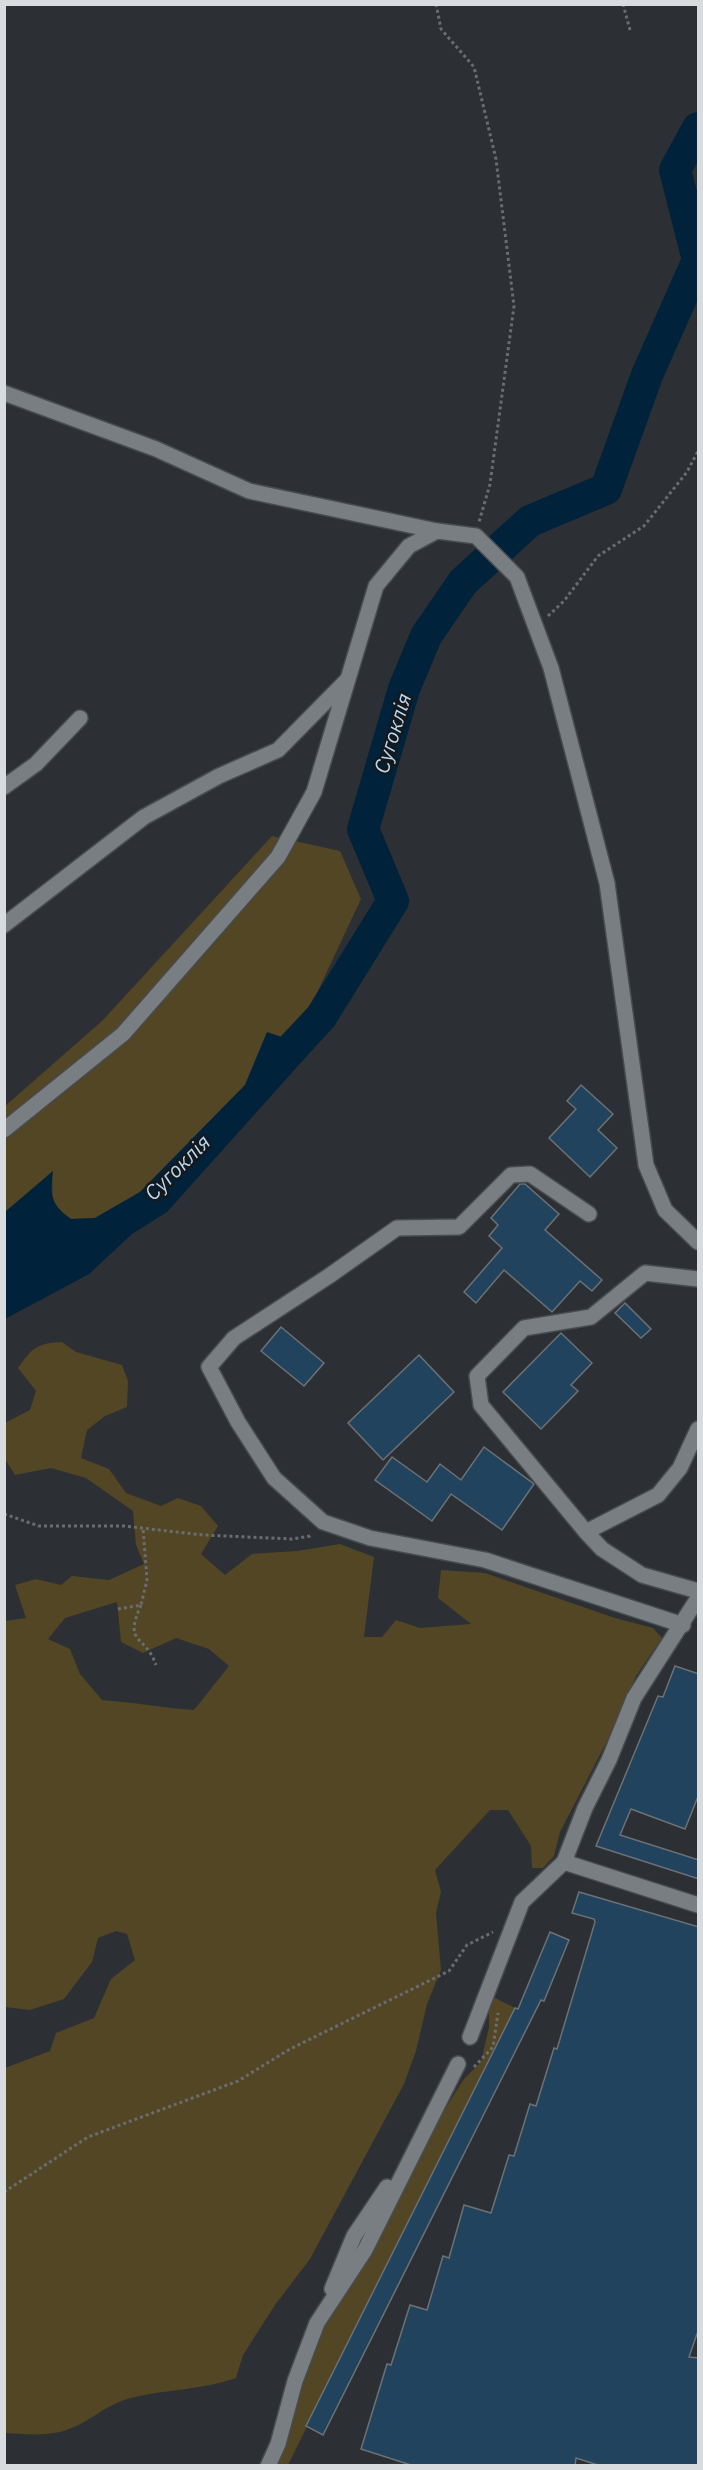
<svg xmlns="http://www.w3.org/2000/svg" width="703" height="2470" viewBox="0 0 703 2470" font-family="'IBM Plex Sans',sans-serif">
  <style>
    .green { fill: #524624; fill-rule: evenodd }
    .water { fill: #00223b }
    .lines { fill: none; stroke-linecap: round; stroke-linejoin: round }
    .river { stroke: #00223b; stroke-width: 32 }
    .building { fill: #21435d; stroke: #6c7175; stroke-width: 1.5 }
    .minor-casing { stroke: #484b4e; stroke-width: 18 }
    .path { stroke: #696d70; stroke-width: 3; stroke-dasharray: 3 3; stroke-linecap: butt }
    .minor { stroke: #797e82; stroke-width: 15 }
    .labels { text-anchor: middle; dominant-baseline: central; stroke-width: 5; stroke-linejoin: round; paint-order: stroke }
    .water-label { font-size: 21px; font-style: italic; fill: #b6d8f5; stroke: #16181a }
  </style>
  <rect width="100%" height="100%" fill="#2c3034"/>
  <!-- green -->
  <g class="green">
    <path d="M272,836L340,851L361,899L308,1012L290,1040L267,1033L245,1085L140,1192L95,1218L71,1219C49,1203 53,1197 52,1172L5,1212L4,1107L102,1021Z"/>
    <path d="M62,1342L76,1352L122,1365L128,1381L127,1407L105,1416L87,1430L81,1458L109,1469L126,1493L161,1506L178,1498L201,1506L218,1526L201,1554L225,1575L252,1554L297,1551L340,1544L374,1557L364,1637H382L396,1620L420,1628L471,1624L438,1598L441,1570L485,1573L615,1618L653,1628L662,1638L636,1676L607,1741L560,1832L554,1856L543,1868H532L531,1846L508,1810H490L435,1870L441,1892L436,1913L441,1970L427,2004L416,2051L404,2084L310,2259L275,2305L243,2355L236,2378C202,2390 166,2389 131,2398C106,2404 90,2422 69,2429C49,2437 25,2434 5,2433V2068L50,2051L56,2033L94,2018L111,1979L135,1960L127,1934L116,1931L98,1938L92,1962L64,1999L30,2010L5,2007V1621L26,1618L15,1585L36,1579L61,1585L72,1576L109,1580L144,1564L136,1545L133,1511L86,1478L51,1468L15,1475L5,1459V1423L30,1410L36,1391L18,1368C32,1348 37,1343 62,1342ZM117,1602L121,1642L143,1653L176,1638L209,1649L229,1666L194,1710C163,1708 133,1702 102,1700L80,1674L70,1649L48,1639L65,1618Z"/>
    <polygon points="493,1997 515,2008 288,2465 277,2466 305,2376 323,2327 431,2131 464,2079 481,2062 489,2027 489,2007"/>
  </g>
  <!-- water -->
  <path class="water" d="M308,1012L321,1017L322,1039L167,1212L132,1234L89,1274L5,1319V1212L53,1171C50,1196 50,1204 71,1219L95,1218L140,1192L245,1085L267,1032L290,1040Z"/>
  <g class="lines">
    <!-- river -->
    <polyline class="river" points="291,1049 321,1017 393,901 363,829 404,689 426,636 463,582 530,521 606,489 647,375 698,260 675,170 698,128"/>
  </g>
  <!-- building -->
  <g class="building">
    <polygon points="581,1085 613,1114 598,1130 617,1148 590,1177 549,1138 576,1109 567,1101"/>
    <polygon points="520,1184 525,1184 559,1214 545,1230 602,1280 592,1291 580,1281 552,1312 504,1270 476,1303 464,1292 502,1248 489,1236 498,1225 491,1218"/>
    <polygon points="625,1303 651,1329 641,1338 615,1313"/>
    <polygon points="281,1327 324,1363 304,1386 261,1351"/>
    <polygon points="561,1333 592,1363 571,1385 578,1391 541,1429 503,1392"/>
    <polygon points="419,1355 454,1392 383,1460 348,1423"/>
    <polygon points="484,1447 534,1484 502,1530 451,1494 432,1521 375,1480 392,1457 427,1482 440,1464 461,1480"/>
    <polygon points="675,1666 699,1674 699,1794 685,1829 631,1809 620,1835 699,1860 699,1879 596,1846 658,1696 663,1697"/>
    <polygon points="579,1892 699,1927 699,2328 689,2357 699,2358 699,2466 601,2466 576,2458 575,2466 414,2466 361,2449 387,2364 391,2365 410,2305 427,2310 443,2256 449,2258 464,2205 491,2213 509,2155 514,2156 530,2104 536,2106 554,2048 557,2049 595,1922 594,1919 572,1913"/>
    <polygon points="550,1932 569,1940 544,2001 541,2000 323,2435 306,2426 515,2008 518,2009"/>
  </g>
  <g class="lines">
    <!-- minor casing -->
    <g class="minor-casing">
      <g id="minor">
        <polyline points="4,393 156,449 249,491 437,531"/>
        <polyline points="4,787 36,764 80,718"/>
        <polyline points="4,925 144,817 219,776 278,750 346,681"/>
        <polyline points="4,1130 123,1034 278,857 314,792 376,586 409,546 437,531 476,536 517,577 551,668 607,883 646,1165 665,1210 698,1242"/>
        <polyline points="589,1214 530,1174 511,1175 459,1227 397,1228 329,1276 234,1338 209,1367 238,1422 274,1478 323,1522 370,1538 485,1560 683,1625"/>
        <polyline points="698,1279 645,1273 591,1317 524,1328 477,1376 481,1405 586,1532 658,1495 680,1468 698,1429"/>
        <polyline points="586,1532 602,1549 642,1575 698,1591"/>
        <polyline points="564,1862 698,1905"/>
        <polyline points="470,2037 522,1902 564,1862 585,1808 609,1760 634,1698 698,1598"/>
        <polyline points="332,2289 354,2236 387,2187"/>
        <polyline points="268,2466 278,2444 295,2381 317,2323 365,2250 458,2064"/>
      </g>
    </g>
    <!-- path -->
    <g class="path">
      <polyline points="436,4 441,29 474,67 496,159 514,306 490,484 479,522"/>
      <polyline points="623,4 630,30"/>
      <polyline points="548,616 564,601 598,556 644,526 687,472 698,451"/>
      <polyline points="4,1514 39,1526 124,1526 203,1535 292,1539 310,1536 312,1534"/>
      <path d="M141,1605C123,1646 145,1633 156,1665"/>
      <polyline points="118,1609 141,1605 147,1580 143,1528"/>
      <polyline points="474,2067 493,2047 498,2013"/>
      <polyline points="4,2192 88,2137 238,2081 290,2049 449,1971 467,1945 493,1932"/>
    </g>
    <!-- minor -->
    <use href="#minor" class="minor"/>
  </g>
  <g class="labels">
    <!-- water labels -->
    <g class="water-label">
      <text transform="translate(392 733) rotate(-73)">Сугоклія</text>
      <text transform="translate(177 1167) rotate(-45)">Сугоклія</text>
    </g>
  </g>
  <!-- border -->
  <rect width="703" height="2470" fill="none" stroke="#d9dcde" stroke-width="12"/>
</svg>
